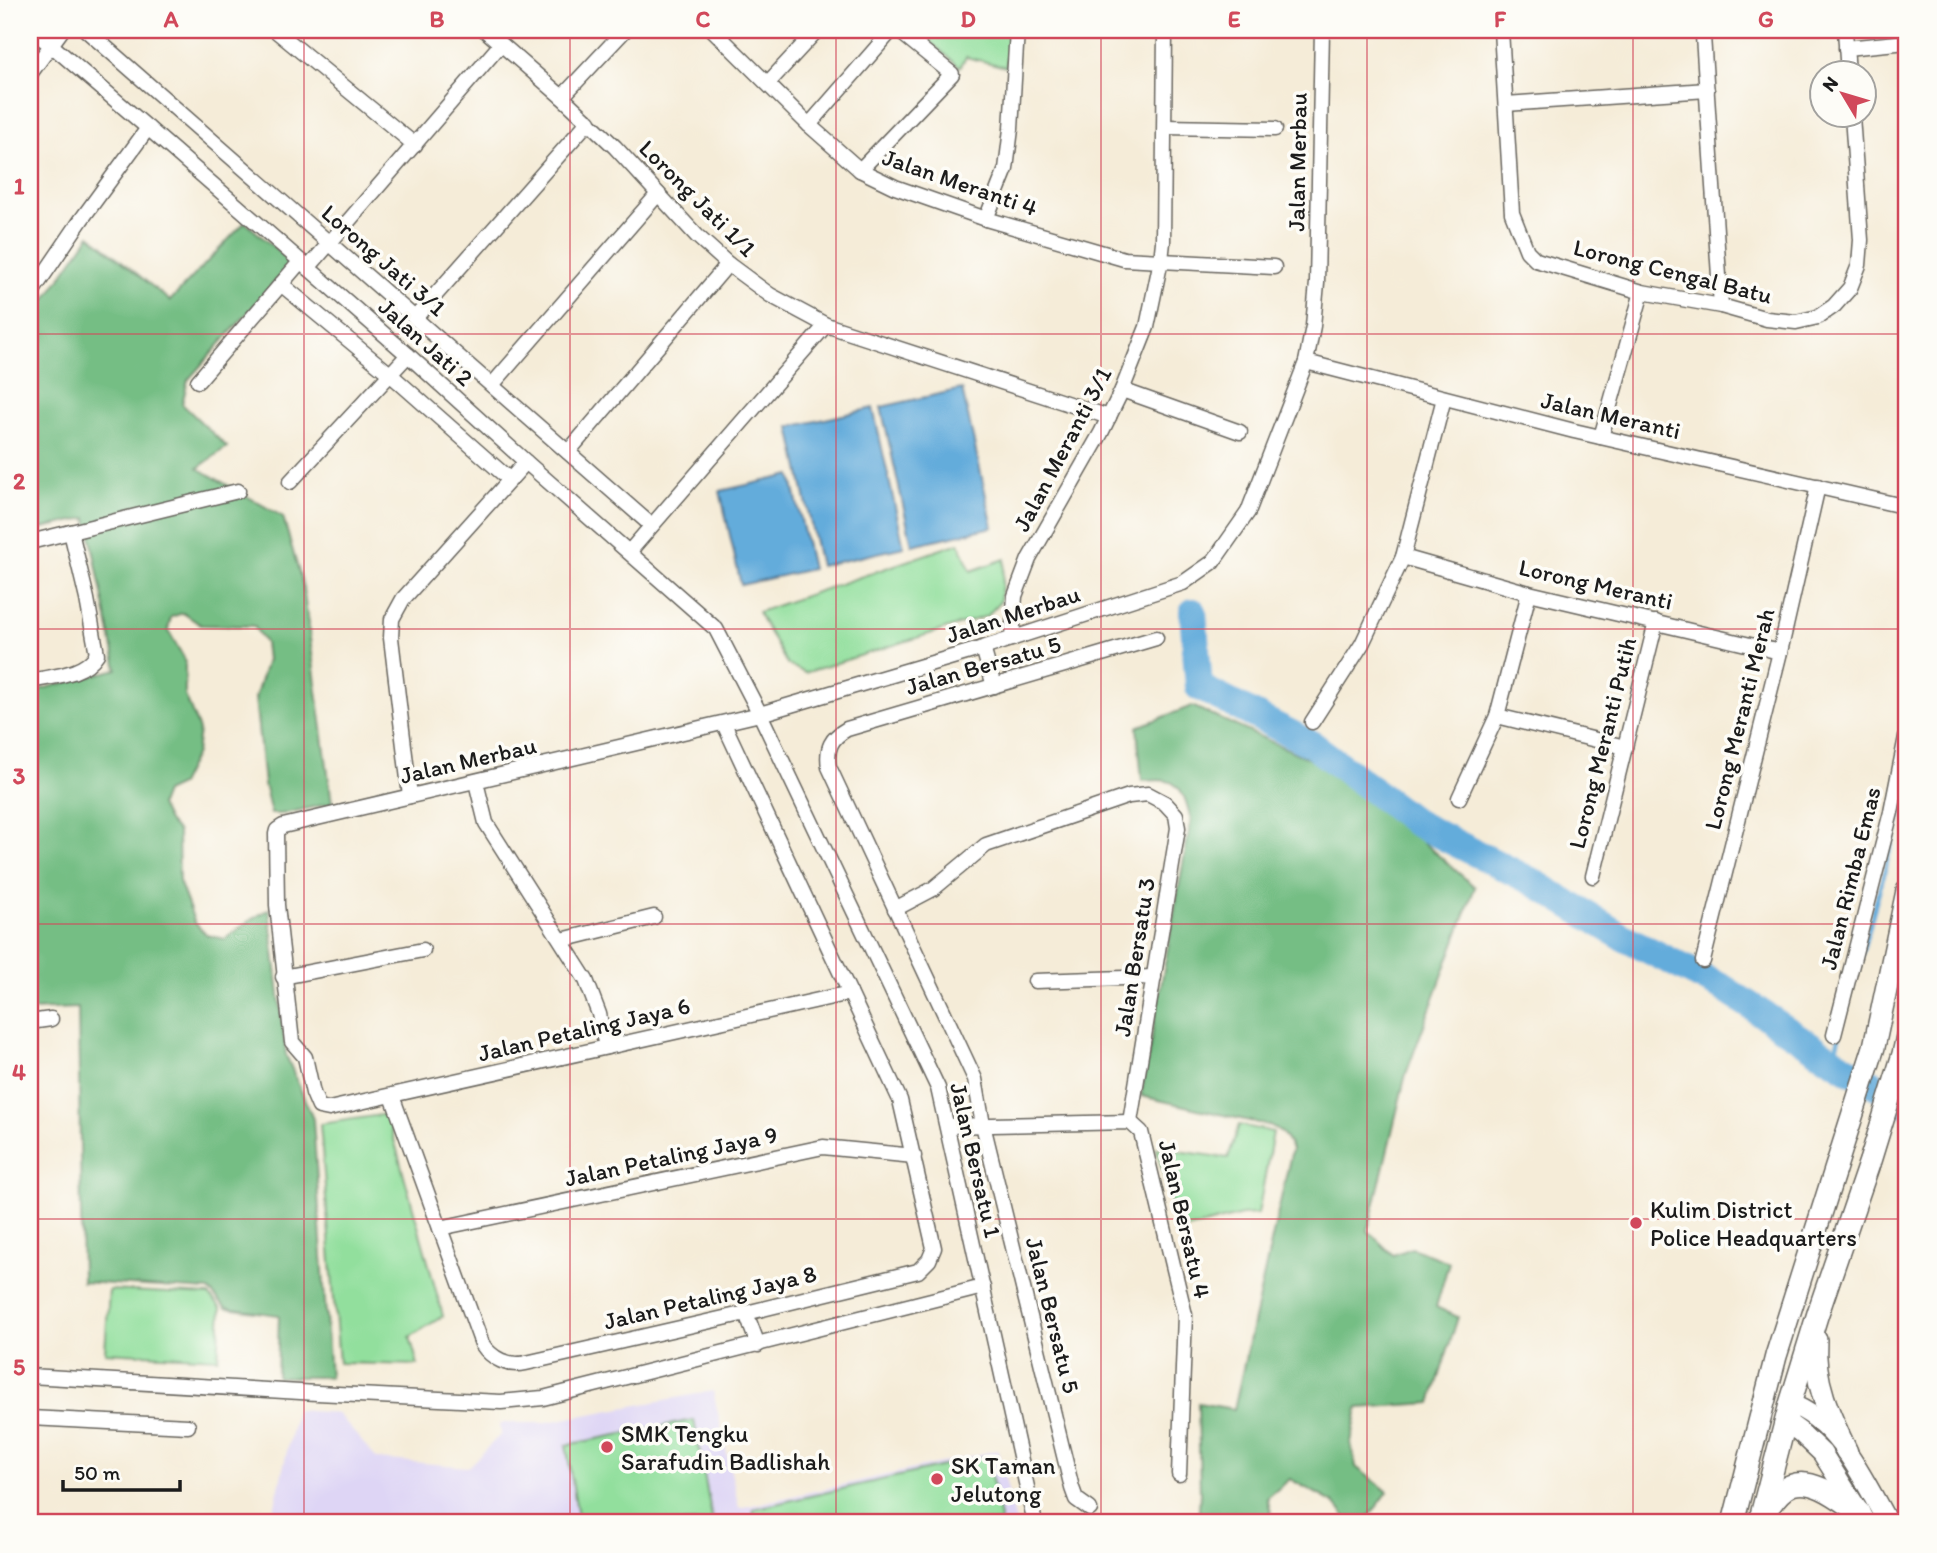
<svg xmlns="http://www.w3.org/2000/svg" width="1937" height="1553" viewBox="0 0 1937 1553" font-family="Itim,sans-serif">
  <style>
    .built { fill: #ded5f5 }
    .green { fill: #92df9d; stroke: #577e5c; stroke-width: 2 }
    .forest { fill: #75be84; stroke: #486d50; stroke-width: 2 }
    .water { fill: #63acdb; stroke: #40647c; stroke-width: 2 }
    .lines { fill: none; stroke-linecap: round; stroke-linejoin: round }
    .stream { stroke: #63acdb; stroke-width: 4.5 }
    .river { stroke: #63acdb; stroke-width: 28 }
    .minor-casing { stroke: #68655e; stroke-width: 17 }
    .secondary-casing { stroke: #68655e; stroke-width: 22 }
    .primary-casing { stroke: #68655e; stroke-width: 24 }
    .minor { stroke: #fff; stroke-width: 14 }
    .secondary { stroke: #fff; stroke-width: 19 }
    .primary { stroke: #fff; stroke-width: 21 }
    .grid { fill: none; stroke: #d1495b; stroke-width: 2; stroke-opacity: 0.55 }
    .poi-dot { fill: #d1495b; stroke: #fdfcf7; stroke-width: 2.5 }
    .labels { text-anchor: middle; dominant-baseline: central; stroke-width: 7; stroke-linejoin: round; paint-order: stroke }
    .street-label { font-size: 24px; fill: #1c1c1c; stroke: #fdfcf7 }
    .poi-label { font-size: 24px; fill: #1c1c1c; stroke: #fdfcf7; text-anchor: start }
    .neatline { fill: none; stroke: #d1495b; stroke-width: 2.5 }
    .grid-label { font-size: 23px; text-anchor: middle; font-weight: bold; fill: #d1495b }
  </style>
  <rect width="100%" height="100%" fill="#fdfcf7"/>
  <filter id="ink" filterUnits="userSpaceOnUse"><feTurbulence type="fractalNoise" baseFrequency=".0143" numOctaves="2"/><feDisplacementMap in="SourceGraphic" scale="14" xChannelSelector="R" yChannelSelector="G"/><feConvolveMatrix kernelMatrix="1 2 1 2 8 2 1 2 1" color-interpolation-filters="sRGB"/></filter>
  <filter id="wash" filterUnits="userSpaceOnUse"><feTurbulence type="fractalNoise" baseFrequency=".00686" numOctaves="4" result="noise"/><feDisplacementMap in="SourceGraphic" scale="28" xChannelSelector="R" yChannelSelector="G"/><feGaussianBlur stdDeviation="1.57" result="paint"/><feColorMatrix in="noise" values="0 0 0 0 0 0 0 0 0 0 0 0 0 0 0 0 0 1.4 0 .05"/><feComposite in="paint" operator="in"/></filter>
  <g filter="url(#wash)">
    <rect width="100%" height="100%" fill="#f5ecd8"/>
    <!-- built -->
    <polygon class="built" points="713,1391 739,1508 998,1450 1016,1523 271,1523 296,1410 337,1413 377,1459 468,1467 501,1434 500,1423 542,1423"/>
    <!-- green -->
    <g class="green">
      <polygon points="916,30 1009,30 1006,67 966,57 960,67"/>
      <polygon points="959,543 971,571 1005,559 1000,602 987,616 805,673 787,664 758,612"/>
      <polygon points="387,1114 443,1316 410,1337 418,1365 339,1363 320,1124"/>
      <polygon points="1239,1125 1273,1132 1258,1214 1242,1215 1179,1231 1156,1148 1228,1158"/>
      <polygon points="109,1290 209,1295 221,1308 218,1358 105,1352"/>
      <polygon points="694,1420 713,1523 579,1523 566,1445"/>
      <polygon points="987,1456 1001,1523 756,1523 753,1509"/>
    </g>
    <!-- forest -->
    <g class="forest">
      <polygon points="245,222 292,263 188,380 182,404 227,447 198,468 283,517 303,586 332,803 282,814 271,814 264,784 255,698 267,660 265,643 254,626 201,625 183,613 171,617 168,630 185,660 185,695 199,730 196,753 180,785 165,792 160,805 168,821 178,832 179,881 195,923 207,935 225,939 249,921 269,909 286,1055 313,1119 330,1377 277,1377 279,1315 226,1308 209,1290 82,1282 78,1008 30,1010 30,692 117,669 87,518 30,531 30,322 90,235 170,301"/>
      <path d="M1192,706L1316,762L1402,824L1475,887L1406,1074L1368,1231L1393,1255L1412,1248L1449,1262L1436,1307L1458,1317L1431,1403L1358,1408L1351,1443L1356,1467L1388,1492L1364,1523H1350L1334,1503L1290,1479L1267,1498L1274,1523H1198L1200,1493L1198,1403L1234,1409L1292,1149L1283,1134L1271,1126L1141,1096L1191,820C1187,805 1184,785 1167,781C1160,779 1150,781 1142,781L1137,727Z"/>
    </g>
    <!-- water -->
    <g class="water">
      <polygon points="962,389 993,527 912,545 881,407"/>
      <polygon points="873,408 904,547 820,566 790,427"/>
      <polygon points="791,475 812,569 741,585 720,491"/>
    </g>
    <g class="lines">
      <!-- stream -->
      <g class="stream">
        <polyline points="1859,964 1907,789"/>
        <polyline points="1833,1060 1839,1037"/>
      </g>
      <!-- river -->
      <polyline class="river" points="1193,612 1199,687 1313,745 1416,823 1533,882 1621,936 1723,988 1833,1060 1907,1104"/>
    </g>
  </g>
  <g filter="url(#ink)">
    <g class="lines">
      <!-- minor casing -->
      <g class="minor-casing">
        <g id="minor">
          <polyline points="30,30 50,44 148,128 408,355 526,462 716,629 760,714 938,1088 1035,1523"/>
          <polyline points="86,30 651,525"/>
          <polyline points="275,30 415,145"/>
          <polyline points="485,30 562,97 615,147 697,236 728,264 770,295 826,325 1109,417"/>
          <polyline points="713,30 809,125 860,170 895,187 986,219 1124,259 1274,267"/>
          <polyline points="1501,30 1512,213 1527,251 1536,260 1642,292 1721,306 1767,319 1796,322 1818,317 1834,306 1850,288 1859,265 1861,240 1852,116"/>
          <polyline points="1845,30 1848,74"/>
          <polyline points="1703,36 1721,306"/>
          <polyline points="1846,48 1907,42"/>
          <polyline points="30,74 62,30"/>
          <polyline points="768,83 817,30"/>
          <polyline points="562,97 625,30"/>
          <polyline points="1506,104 1707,90"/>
          <polyline points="809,125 892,30"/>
          <polyline points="1165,127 1275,129"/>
          <polyline points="860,170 952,74 898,30"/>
          <polyline points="986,219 1006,169 1011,129 1017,30"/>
          <polyline points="308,268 501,44"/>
          <polyline points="281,284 391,375 510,480"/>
          <polyline points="30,295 81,220 148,128"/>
          <polyline points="415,318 589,121"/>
          <polyline points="1306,362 1574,431 1907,507"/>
          <polyline points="198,381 300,262"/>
          <polyline points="492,385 658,194"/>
          <polyline points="1122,390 1240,432"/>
          <polyline points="1601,437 1642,292"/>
          <polyline points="568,452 728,264"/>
          <polyline points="290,482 408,355"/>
          <polyline points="30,542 238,491"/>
          <polyline points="629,552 826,325"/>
          <polyline points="1403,557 1529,593 1780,652"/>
          <polyline points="1012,639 1015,596 1029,559 1101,433 1122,390 1147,327 1161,260 1163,242 1165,30"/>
          <polyline points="983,648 994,686"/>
          <path d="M30,681C53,676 83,676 97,654L87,599L71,532"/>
          <polyline points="1497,716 1625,747"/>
          <polyline points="1312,722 1362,644 1403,557 1444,398"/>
          <polyline points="476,782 486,823 586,980 599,1014 606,1047"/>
          <polyline points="410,796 391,638 392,619 403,599 526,462"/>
          <polyline points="1459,798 1497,716 1529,593"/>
          <polyline points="1593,876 1656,622"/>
          <polyline points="895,909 933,889 986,845 1129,796 1148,794 1165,803 1176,815 1178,828 1130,1122"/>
          <polyline points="562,940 654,917"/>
          <polyline points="1703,961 1780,652 1818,486"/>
          <polyline points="283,977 423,950"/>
          <polyline points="1035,981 1154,977"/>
          <polyline points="850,993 329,1109 319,1107 313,1093 305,1057 292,1042 277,905 276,834 277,830 283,826 760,714 983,648 1183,583 1213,562 1248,512 1306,362 1313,326 1317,283 1322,30"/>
          <polyline points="30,1022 51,1019"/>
          <polyline points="1834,1035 1891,812 1907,732"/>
          <path d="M392,1096L482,1344C492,1359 508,1367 526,1363L746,1313L918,1271L929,1260L934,1248L900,1100L724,724"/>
          <polyline points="947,1126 1130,1122 1141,1132 1185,1315 1179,1474"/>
          <polyline points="440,1228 823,1147 914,1156"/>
          <polyline points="746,1313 758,1345"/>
          <polyline points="30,1376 317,1393 501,1402 543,1398 983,1287"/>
          <polyline points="30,1418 188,1426"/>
          <path d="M1090,1509L1076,1499L1072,1488L983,1125L975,1079L829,767C826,748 831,738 847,729L1156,638"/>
        </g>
      </g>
      <!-- secondary casing -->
      <g class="secondary-casing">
        <g id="secondary">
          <path d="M1790,1404C1838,1420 1865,1483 1888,1523"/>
          <polyline points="1785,1421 1800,1432 1822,1453 1866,1523"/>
        </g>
      </g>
      <!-- primary casing -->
      <g class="primary-casing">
        <g id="primary">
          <path d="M1816,1340C1813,1381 1829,1415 1847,1452"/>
          <path d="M1765,1512C1772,1503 1780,1489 1792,1485C1814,1477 1842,1501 1859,1512"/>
          <polyline points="1733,1523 1776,1356 1874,1047 1907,891"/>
          <polyline points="1759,1523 1790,1404 1818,1313 1870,1161 1903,1054 1907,1036"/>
        </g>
      </g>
      <!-- minor -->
      <use href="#minor" class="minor"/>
      <!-- secondary -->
      <use href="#secondary" class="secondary"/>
      <!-- primary -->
      <use href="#primary" class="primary"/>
    </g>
  </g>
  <!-- grid -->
  <path class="grid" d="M304,30V1523M570,30V1523M836,30V1523M1101,30V1523M1367,30V1523M1633,30V1523M30,334H1907M30,629H1907M30,924H1907M30,1219H1907"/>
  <!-- markers -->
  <g class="poi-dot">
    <circle cx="1636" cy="1223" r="7"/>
    <circle cx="607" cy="1447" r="7"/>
    <circle cx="937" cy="1479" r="7"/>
  </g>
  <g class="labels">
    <!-- street labels -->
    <g class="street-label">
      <text transform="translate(1297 162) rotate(-89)">Jalan Merbau</text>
      <text transform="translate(960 182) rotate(19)">Jalan Meranti 4</text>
      <text transform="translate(698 198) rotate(45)">Lorong Jati 1/1</text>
      <text transform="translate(384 260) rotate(41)">Lorong Jati 3/1</text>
      <text transform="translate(1673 271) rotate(14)">Lorong Cengal Batu</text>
      <text transform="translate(426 342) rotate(42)">Jalan Jati 2</text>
      <text transform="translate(1611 415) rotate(13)">Jalan Meranti</text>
      <text transform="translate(1062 449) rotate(-62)">Jalan Meranti 3/1</text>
      <text transform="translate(1596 584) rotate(13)">Lorong Meranti</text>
      <text transform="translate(1013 614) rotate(-18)">Jalan Merbau</text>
      <text transform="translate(983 665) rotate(-16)">Jalan Bersatu 5</text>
      <text transform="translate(1739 719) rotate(-76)">Lorong Meranti Merah</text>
      <text transform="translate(1602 743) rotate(-76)">Lorong Meranti Putih</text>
      <text transform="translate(468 760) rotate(-13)">Jalan Merbau</text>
      <text transform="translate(1850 878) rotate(-76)">Jalan Rimba Emas</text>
      <text transform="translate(1134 957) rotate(-81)">Jalan Bersatu 3</text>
      <text transform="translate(584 1029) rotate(-13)">Jalan Petaling Jaya 6</text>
      <text transform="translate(671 1156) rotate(-12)">Jalan Petaling Jaya 9</text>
      <text transform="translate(976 1160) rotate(77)">Jalan Bersatu 1</text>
      <text transform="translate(1185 1219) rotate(77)">Jalan Bersatu 4</text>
      <text transform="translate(710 1297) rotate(-13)">Jalan Petaling Jaya 8</text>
      <text transform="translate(1053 1315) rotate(76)">Jalan Bersatu 5</text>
    </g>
    <!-- poi labels -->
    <g class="poi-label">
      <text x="1650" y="1209">Kulim District<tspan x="1650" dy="28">Police Headquarters</tspan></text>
      <text x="621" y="1433">SMK Tengku<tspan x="621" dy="28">Sarafudin Badlishah</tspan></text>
      <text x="951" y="1465">SK Taman<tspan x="951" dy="28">Jelutong</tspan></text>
    </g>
  </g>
  <!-- margin -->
  <rect width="1937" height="1553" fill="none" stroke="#fdfcf7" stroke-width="77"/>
  <!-- north arrow -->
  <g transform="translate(1843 94) rotate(308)"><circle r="33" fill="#fdfcf7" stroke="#a3a29f" stroke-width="2"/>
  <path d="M0-5L12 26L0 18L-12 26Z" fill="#d1495b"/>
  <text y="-10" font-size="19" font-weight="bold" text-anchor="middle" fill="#1c1c1c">N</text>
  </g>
  <!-- scale -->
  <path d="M63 1480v10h117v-10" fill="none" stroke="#1c1c1c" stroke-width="3.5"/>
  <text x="74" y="1480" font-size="21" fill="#1c1c1c" stroke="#fdfcf7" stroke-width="5" paint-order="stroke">50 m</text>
  <rect x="38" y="38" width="1860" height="1476" class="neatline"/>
  <g class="grid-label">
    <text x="171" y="27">A</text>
    <text x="437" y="27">B</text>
    <text x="703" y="27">C</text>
    <text x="968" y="27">D</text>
    <text x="1234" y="27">E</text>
    <text x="1500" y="27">F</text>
    <text x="1766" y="27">G</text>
    <text x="19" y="194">1</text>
    <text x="19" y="489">2</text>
    <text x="19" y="784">3</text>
    <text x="19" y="1080">4</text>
    <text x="19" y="1375">5</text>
  </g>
</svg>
